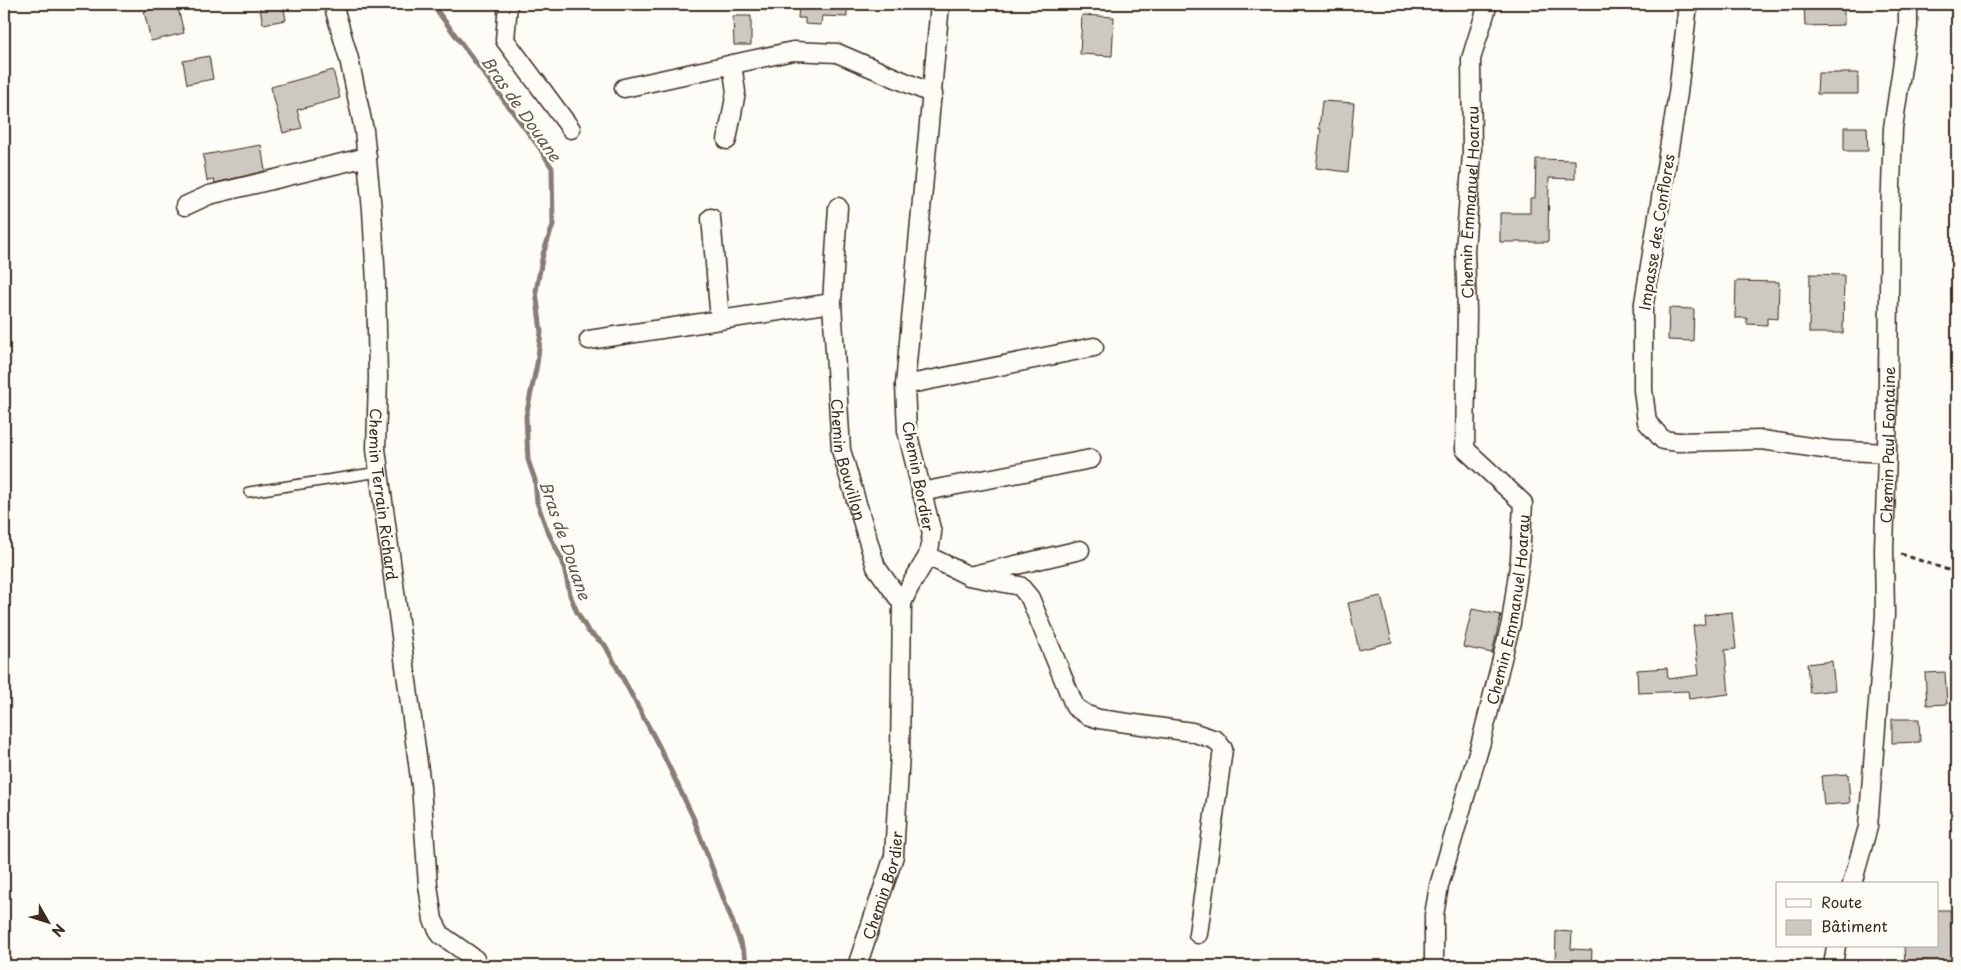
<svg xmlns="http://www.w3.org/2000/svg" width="1961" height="970" viewBox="0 0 1961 970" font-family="'Playpen Sans',sans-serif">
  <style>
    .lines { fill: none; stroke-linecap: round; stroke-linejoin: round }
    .stream { stroke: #887d74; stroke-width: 5 }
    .building { fill: #cdc8c2; stroke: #3b2a1e }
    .lane-casing { stroke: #3b2a1e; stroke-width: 12 }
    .street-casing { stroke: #3b2a1e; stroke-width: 21 }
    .path { stroke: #3b2a1e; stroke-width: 3; stroke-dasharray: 5 4; stroke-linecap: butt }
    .lane { stroke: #fdfcf7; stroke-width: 9 }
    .street { stroke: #fdfcf7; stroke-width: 18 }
    .labels { text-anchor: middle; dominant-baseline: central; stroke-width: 5; stroke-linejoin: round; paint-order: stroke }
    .street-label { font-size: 15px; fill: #3b2a1e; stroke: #fdfcf7 }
    .water-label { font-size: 16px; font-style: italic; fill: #615349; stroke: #fdfcf7 }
  </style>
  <rect width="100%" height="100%" fill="#fdfcf7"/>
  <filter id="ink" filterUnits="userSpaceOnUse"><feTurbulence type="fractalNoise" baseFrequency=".02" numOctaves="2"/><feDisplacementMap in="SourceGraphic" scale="10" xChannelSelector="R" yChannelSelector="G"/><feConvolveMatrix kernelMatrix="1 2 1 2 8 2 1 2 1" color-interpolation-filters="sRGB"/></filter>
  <g filter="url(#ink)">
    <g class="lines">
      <!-- stream -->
      <polyline class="stream" points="432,4 539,147 552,168 553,225 543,254 536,291 541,332 537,364 526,416 528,460 535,480 537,502 547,530 563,562 570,595 577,612 588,631 605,645 660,748 693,817 749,966"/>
    </g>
    <!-- building -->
    <g class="building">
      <polygon points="177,4 184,33 151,41 144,11"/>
      <polygon points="259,4 283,4 286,20 263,24"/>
      <polygon points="799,4 847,4 847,17 822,16 821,25 805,24 805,18 798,18"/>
      <polygon points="1844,4 1844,25 1805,26 1804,5"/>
      <polygon points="1082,15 1114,17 1112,56 1080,54"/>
      <polygon points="733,16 751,16 751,45 734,45"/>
      <polygon points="209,56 213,79 187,84 183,61"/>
      <polygon points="333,70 340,98 297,110 302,128 283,133 271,87"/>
      <polygon points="1818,73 1858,73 1858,94 1817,94"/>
      <polygon points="1322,101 1354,103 1348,172 1316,168 1321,129 1319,129"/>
      <polygon points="1844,127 1867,127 1868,151 1844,151"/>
      <polygon points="261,145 265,171 215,183 214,180 207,181 203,155"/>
      <polygon points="1536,159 1575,160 1575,179 1549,178 1548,242 1500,242 1500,213 1530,213 1530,198 1535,198"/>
      <polygon points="1810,274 1844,275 1843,333 1809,333"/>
      <polygon points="1736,281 1779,282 1778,319 1767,318 1767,325 1747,324 1747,318 1735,318"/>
      <polygon points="1669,308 1694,309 1693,341 1668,340"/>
      <polygon points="1381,596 1392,642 1359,650 1348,603"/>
      <polygon points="1472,609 1501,615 1492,653 1463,647"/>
      <polygon points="1732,612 1736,649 1725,650 1729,694 1689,699 1688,691 1638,693 1637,670 1667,668 1668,679 1699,675 1693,626 1705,624 1704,615"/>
      <polygon points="1832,661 1835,690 1810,693 1807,664"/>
      <polygon points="1945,672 1947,704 1927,705 1925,673"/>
      <polygon points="1892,719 1919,719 1920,742 1892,743"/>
      <polygon points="1848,774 1850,803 1824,805 1821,776"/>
      <polygon points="1937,910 1950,910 1953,963 1905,966 1904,946 1937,946"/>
      <polygon points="1556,931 1572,932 1571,949 1592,950 1591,966 1555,966"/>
    </g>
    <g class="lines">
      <!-- lane casing -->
      <g class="lane-casing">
        <polyline id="lane" points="249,492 379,472"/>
      </g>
      <!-- street casing -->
      <g class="street-casing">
        <g id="street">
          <path id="s1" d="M333,4L349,59L364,130L372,210L376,283L378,377L376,449L421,786L428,885L433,920L441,935L475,959L477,966"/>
          <polyline points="508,4 505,40 571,129"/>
          <polyline points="1688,4 1678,93 1643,309 1643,390 1647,422 1663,440 1678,442 1762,440 1830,450 1887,453"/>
          <polyline points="624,88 793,51 837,53 933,94"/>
          <polyline points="727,140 736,92 732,64"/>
          <polyline points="185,206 209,195 367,157"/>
          <path id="s2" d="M838,207L832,303L841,450L876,567L902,603"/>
          <polyline points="711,218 720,320"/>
          <polyline points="589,340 832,303"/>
          <polyline points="905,385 1094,347"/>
          <polyline points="921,492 1091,459"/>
          <polyline points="928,556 969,576 1080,550"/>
          <polyline points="969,576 1020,586 1030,598 1075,707 1087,715 1099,719 1192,732 1216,740 1223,749 1198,934"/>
          <path id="s3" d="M1852,884L1868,827L1885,615L1884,549L1887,453L1890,217L1893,128L1908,27V4"/>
          <path id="s4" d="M857,966L894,856L900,753L902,603L910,586L928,556L932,533L907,431L905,385L940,4"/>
          <path id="s5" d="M1434,966V915L1439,886L1481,742L1511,623L1520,559L1523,503L1465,449L1467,311L1465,251L1472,153L1471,59L1488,4"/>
          <polyline points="1833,966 1836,946"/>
        </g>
      </g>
      <!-- path -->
      <polyline class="path" points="1901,554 1957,573"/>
      <!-- lane -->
      <use href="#lane" class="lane"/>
      <!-- street -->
      <use href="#street" class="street"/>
    </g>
  </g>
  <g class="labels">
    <!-- street labels -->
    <g class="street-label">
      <text stroke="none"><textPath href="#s5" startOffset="800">Chemin Emmanuel Hoarau</textPath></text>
      <text transform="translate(1656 232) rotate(-81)">Impasse des Conflores</text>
      <text stroke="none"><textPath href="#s3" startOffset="442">Chemin Paul Fontaine</textPath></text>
      <text stroke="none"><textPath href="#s2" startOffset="254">Chemin Bouvillon</textPath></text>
      <text transform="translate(919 476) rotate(79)">Chemin Bordier</text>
      <text stroke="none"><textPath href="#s1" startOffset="495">Chemin Terrain Richard</textPath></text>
      <text stroke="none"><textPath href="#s5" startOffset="366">Chemin Emmanuel Hoarau</textPath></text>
      <text stroke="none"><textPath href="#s4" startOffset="85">Chemin Bordier</textPath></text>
    </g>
    <!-- water labels -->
    <g class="water-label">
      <text transform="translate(522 108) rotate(55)">Bras de Douane</text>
      <text transform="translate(566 540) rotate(71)">Bras de Douane</text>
    </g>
  </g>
  <!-- margin -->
  <rect width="1961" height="970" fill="none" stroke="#fdfcf7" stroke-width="20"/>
  <rect x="10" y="10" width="1941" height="950" fill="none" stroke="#3b2a1e" stroke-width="2" filter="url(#ink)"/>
  <!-- legend -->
  <rect x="1776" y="882" width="162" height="65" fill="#fdfcf7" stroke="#afa8a0"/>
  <rect x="1786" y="899" width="25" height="8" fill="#fdfcf7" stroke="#afa8a0"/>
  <text x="1821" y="908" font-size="15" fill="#3b2a1e">Route</text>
  <rect x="1786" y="920" width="25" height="15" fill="#cdc8c2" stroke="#afa8a0"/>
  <text x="1821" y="932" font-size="15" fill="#3b2a1e">Bâtiment</text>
  <!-- north arrow -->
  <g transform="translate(48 922) rotate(129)" stroke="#fdfcf7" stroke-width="4" paint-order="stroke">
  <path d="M0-4L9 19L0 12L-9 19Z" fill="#3b2a1e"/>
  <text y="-8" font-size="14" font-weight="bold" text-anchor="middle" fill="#3b2a1e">N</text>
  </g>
</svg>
